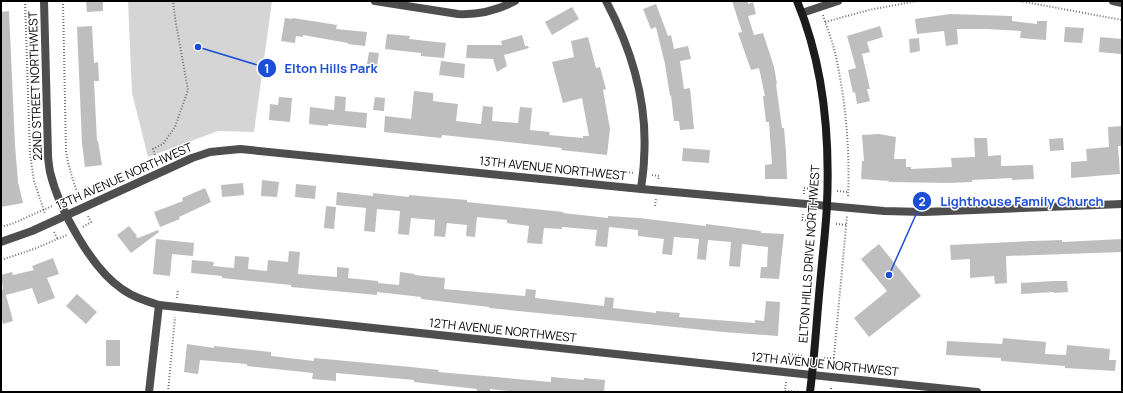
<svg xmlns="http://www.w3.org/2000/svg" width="1123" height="393" viewBox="0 0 1123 393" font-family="Manrope,sans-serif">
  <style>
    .green { fill: #d5d5d5 }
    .building { fill: #bebebe }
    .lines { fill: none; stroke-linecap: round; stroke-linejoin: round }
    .path { stroke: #707070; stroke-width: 2; stroke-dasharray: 1 2; stroke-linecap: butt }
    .minor { stroke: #4e4e4e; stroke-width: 8 }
    .tertiary { stroke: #4e4e4e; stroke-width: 8 }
    .secondary { stroke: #1b1b1b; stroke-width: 8 }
    .labels { text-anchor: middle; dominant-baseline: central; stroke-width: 3; stroke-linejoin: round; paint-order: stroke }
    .street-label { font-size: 12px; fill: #000; stroke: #fff }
    .leader { fill: none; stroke: #1d4ed8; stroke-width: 1.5 }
    .callout-dot { fill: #1d4ed8; stroke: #fff; stroke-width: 1.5 }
    .mark-label { font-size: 12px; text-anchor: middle; font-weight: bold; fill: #fff }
    .callout-label { font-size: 13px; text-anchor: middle; font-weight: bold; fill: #1d4ed8; stroke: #fff; stroke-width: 3; stroke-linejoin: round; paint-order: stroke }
  </style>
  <rect width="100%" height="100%" fill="#fff"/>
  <!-- green -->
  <polygon class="green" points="128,1 272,1 254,132 218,131 148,157 132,93"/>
  <!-- building -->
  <g class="building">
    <polygon points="86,1 103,1 103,11 87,12"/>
    <polygon points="732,1 748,1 748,4 753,2 756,14 748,16 754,35 763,33 774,67 777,84 776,84 782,128 784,128 786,152 787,179 765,179 765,165 772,164 769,122 766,122 763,96 765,96 759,68 751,70 738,33 742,32"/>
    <polygon points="656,4 668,36 671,35 674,49 688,46 691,59 680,61 684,89 690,88 694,129 680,130 679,121 674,121 671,95 670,96 665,64 656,27 651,29 643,9"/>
    <polygon points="572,7 579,19 552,35 545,22"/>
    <polygon points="9,11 15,145 18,182 23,203 1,207 1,191 2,191 1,176 1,12"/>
    <polygon points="950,14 1012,16 1012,21 1037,24 1037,21 1047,21 1046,40 1020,38 1021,31 986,29 957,29 958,44 946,46 944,31 917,34 915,19"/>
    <polygon points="285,18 292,19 293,18 337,25 336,29 367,32 365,46 348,44 348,43 303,35 303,37 296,36 295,43 281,41"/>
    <polygon points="92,26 94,63 98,62 99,81 94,81 97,141 98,141 102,165 85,167 82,143 77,27"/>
    <polygon points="880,26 883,37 867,42 870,52 862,54 870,89 867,89 870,101 857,104 855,92 853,93 848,70 856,68 847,36"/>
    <polygon points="1065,27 1084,28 1082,43 1064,42"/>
    <polygon points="387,34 410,36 409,39 446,43 444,58 421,56 421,53 385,49"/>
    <polygon points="522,35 525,46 528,46 529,48 504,55 507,66 497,72 493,59 466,58 467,45 502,45 501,41"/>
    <polygon points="588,37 596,68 600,67 606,89 603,90 610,129 607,155 561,150 562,148 490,140 442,135 441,138 384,132 385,116 411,119 414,91 433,93 433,101 458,104 456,121 481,124 483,106 493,107 492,121 518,123 520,107 532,108 530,130 550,132 549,135 583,138 583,136 589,136 582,98 563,103 552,62 574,57 571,41"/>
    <polygon points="1100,37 1122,39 1121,54 1099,52"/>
    <polygon points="919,38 920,51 910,53 909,39"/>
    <polygon points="369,52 379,53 377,66 367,64"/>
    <polygon points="441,61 465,64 464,78 439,75"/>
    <polygon points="335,96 346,97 345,111 367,113 366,128 328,124 328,126 309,124 310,107 334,110"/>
    <polygon points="279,97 292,98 290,122 269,120 270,104 278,105"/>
    <polygon points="375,97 385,98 384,111 373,110"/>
    <polygon points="1122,126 1122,146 1118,146 1120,174 1071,178 1071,162 1087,161 1086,149 1109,147 1108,127"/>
    <polygon points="879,134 896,137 894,159 906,159 906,167 911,167 911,169 952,167 951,158 975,157 974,138 987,138 988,156 1001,155 1001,166 1033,165 1034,179 1012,180 1012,178 972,180 972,182 949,183 889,182 889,181 861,179 862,161 864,161 862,135"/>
    <polygon points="1063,138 1064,150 1050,151 1049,139"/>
    <polygon points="683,148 710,150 709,163 682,161"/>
    <polygon points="262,180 279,182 277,197 261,196"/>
    <polygon points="243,183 244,195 222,197 221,185"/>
    <polygon points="296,184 316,186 315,199 295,197"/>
    <polygon points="205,188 211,202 179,217 180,219 160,227 154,212 183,201 182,198"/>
    <polygon points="337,192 373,196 373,193 409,197 409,195 443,198 467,200 467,202 563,212 563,213 608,218 608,216 639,218 706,226 706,224 761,231 761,233 784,234 779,279 760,278 761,267 767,267 768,247 742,244 740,267 729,266 731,242 708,240 706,260 697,259 699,239 674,237 672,255 662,254 664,239 638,236 638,230 609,227 607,247 595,246 597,230 562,227 562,229 544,228 542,244 527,243 529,226 507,223 507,220 477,217 475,237 466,236 467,225 447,223 445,237 434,236 435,220 411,218 409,235 398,234 400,211 377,209 375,232 364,231 366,208 336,205"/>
    <polygon points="326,206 336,207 334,229 324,228"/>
    <polygon points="129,226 137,236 136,237 138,238 158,230 159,232 131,253 117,235"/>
    <polygon points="156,239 194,243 193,256 172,254 170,276 153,274"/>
    <polygon points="1122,239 1122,252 1006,256 1007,283 995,284 994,276 970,278 970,259 951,260 950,245 1032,241 1062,240 1062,242"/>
    <polygon points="879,244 921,296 869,337 854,318 887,291 861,259"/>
    <polygon points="289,251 300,252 298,274 337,277 337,267 349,268 348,278 378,281 378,283 399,285 400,272 415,274 414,275 445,278 444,289 525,296 526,289 536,290 535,298 604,306 605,297 614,298 613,308 656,313 656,311 680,313 679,317 755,323 755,320 764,321 766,301 780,302 778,336 723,332 589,318 489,308 489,307 421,299 421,297 377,292 377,295 291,287 291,285 222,278 222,276 191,273 192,260 214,262 213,266 234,268 235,256 249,257 248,269 267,271 268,260 288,262"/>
    <polygon points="53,258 59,274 47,278 55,298 38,304 32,288 6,295 13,321 3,324 1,317 1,290 3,289 1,275 12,272 13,275 34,270 32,266"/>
    <polygon points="1053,281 1067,281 1068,292 1054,293 1054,292 1021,294 1021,283"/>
    <polygon points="77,294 97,312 86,324 66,306"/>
    <polygon points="1003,338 1046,342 1045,354 1066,355 1067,345 1110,349 1109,360 1116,360 1115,371 1065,368 1065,366 1001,361 1001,358 946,355 947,341 1002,344"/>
    <rect x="106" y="340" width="14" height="26"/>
    <polygon points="187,344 214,348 214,346 271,352 271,356 314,361 314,358 411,367 439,370 438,372 551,382 551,377 584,380 584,378 605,380 604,392 518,392 490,389 490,392 477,392 477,389 414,382 414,380 336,373 336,381 312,379 313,373 247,366 247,364 200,360 198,374 184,372"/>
  </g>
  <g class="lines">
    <!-- path -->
    <g class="path">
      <polyline points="25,1 30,154 34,181 45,214"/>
      <path d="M63,1L66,152C69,169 74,184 80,199"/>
      <polyline points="1020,1 1122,20"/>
      <path d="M823,15C827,29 833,42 836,57C846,103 850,151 848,198"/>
      <polyline points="825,22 869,10 917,1"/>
      <polyline points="155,155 153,149 163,144 175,127 188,90 175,18 173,1"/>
      <polyline points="626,172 634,173"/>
      <polyline points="652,175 659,176 658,181"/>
      <polyline points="837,191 848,192"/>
      <polyline points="804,194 804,188 819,190"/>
      <polyline points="68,199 78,194"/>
      <polyline points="655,206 656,199"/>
      <polyline points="803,214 802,220 816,221"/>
      <polyline points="836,224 847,225"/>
      <polyline points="1,227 14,223 52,206"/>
      <polyline points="83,227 91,222 88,216"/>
      <polyline points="54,232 58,240"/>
      <polyline points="1,260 34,249 67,235"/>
      <polyline points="177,298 178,290"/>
      <polyline points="824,358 834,358"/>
      <polyline points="788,363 789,354 804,356"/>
      <polyline points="833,367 847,216"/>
      <polyline points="786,382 785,391 801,392"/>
      <polyline points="168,392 175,317"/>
      <polyline points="831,392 831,386"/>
    </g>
    <!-- minor -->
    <g class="minor">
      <path d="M44,1L48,154C48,160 49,166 50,172C59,209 91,268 122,289C133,297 146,301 159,305L812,375"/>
      <path d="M375,1L458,14C479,15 496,11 515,1"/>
      <path d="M606,1C632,50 648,103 644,159C644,169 642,179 641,189"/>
      <polyline points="1113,1 1122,3"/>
      <polyline points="802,13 838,1"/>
      <polyline points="1,242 32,231 192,158 210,152 240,149 641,189 884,211 924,212 1122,204"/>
      <polyline points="149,392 159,305"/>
    </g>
    <!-- tertiary -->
    <polyline class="tertiary" points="812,375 977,392"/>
    <!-- secondary -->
    <path class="secondary" d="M797,1C824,65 830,135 827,204C826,227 823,251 821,274C817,313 815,353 810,392"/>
  </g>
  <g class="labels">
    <!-- street labels -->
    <g class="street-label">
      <text transform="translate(35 86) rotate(-92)">22ND STREET NORTHWEST</text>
      <text transform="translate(553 168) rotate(6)">13TH AVENUE NORTHWEST</text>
      <text transform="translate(124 176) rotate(-24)">13TH AVENUE NORTHWEST</text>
      <text transform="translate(809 254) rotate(-86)">ELTON HILLS DRIVE NORTHWEST</text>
      <text transform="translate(503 330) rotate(6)">12TH AVENUE NORTHWEST</text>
      <text transform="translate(825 364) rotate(6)">12TH AVENUE NORTHWEST</text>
    </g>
  </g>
  <!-- callouts -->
  <path class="leader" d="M198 47L267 68M889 275L922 201"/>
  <g class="callout-dot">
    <circle cx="198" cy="47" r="4"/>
    <circle cx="889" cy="275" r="4"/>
    <circle cx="267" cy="68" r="10"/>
    <circle cx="922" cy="201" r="10"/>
  </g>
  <g class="mark-label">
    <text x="267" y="73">1</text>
    <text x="922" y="206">2</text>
  </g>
  <g class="callout-label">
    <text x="331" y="73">Elton Hills Park</text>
    <text x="1022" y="206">Lighthouse Family Church</text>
  </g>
  <!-- border -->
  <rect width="1123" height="393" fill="none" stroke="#000000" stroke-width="4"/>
</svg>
